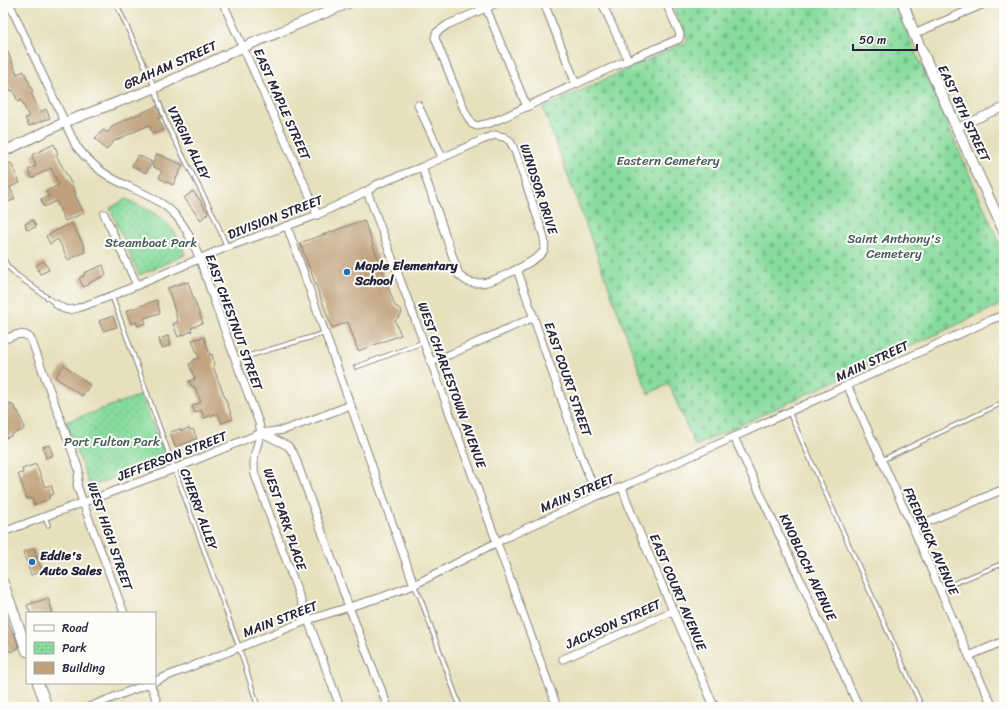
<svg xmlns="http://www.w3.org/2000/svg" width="1007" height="710" viewBox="0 0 1007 710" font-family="Sriracha,sans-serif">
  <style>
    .cemetery { fill: url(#cemetery-stones); stroke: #547e6c }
    .park { fill: url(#park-dots); stroke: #547e6c }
    .building { fill: #c0a17c }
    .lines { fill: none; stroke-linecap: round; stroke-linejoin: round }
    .service-casing { stroke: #84817c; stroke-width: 5.5 }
    .minor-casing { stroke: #84817c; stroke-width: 9 }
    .tertiary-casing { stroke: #84817c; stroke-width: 11 }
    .secondary-casing { stroke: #84817c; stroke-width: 12 }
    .service { stroke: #fff; stroke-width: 3.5 }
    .minor { stroke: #fff; stroke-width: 7 }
    .tertiary { stroke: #fff; stroke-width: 9 }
    .secondary { stroke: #fff; stroke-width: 10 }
    .poi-dot { fill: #1f6fb2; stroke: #fdfcf7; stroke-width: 1.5 }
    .labels { text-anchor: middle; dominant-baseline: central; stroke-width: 4; stroke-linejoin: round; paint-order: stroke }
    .street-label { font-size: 13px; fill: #22223b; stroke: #fdfcf7 }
    .park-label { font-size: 13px; fill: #405a58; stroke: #fdfcf7 }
    .poi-label { font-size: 13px; font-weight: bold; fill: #22223b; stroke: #fdfcf7; text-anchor: start }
  </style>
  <defs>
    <pattern id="cemetery-stones" width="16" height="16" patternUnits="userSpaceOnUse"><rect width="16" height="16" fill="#87db9d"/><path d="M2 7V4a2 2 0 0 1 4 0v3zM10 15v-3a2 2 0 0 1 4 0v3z" fill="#74bc88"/></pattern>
    <pattern id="park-dots" width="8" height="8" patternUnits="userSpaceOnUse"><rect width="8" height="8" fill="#87db9d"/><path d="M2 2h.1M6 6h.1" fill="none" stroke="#74bc88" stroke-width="1.8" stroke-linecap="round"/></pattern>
  </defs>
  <rect width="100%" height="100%" fill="#fdfcf7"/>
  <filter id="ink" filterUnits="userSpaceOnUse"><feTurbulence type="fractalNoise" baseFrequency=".025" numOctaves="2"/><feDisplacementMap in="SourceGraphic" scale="8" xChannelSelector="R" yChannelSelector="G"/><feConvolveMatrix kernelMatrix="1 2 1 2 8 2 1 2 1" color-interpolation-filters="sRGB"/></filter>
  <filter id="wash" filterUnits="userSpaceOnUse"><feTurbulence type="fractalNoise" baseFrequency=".012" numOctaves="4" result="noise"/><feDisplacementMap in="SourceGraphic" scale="16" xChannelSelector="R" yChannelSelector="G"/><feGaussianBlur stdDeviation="0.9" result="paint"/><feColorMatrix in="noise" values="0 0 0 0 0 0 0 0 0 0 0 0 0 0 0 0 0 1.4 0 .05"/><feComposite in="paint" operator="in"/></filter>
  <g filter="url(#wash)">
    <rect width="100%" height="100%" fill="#e7e0bd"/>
    <!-- cemetery -->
    <polygon class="cemetery" points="671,3 894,3 1004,253 1004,303 695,446 669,384 648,394 543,108 688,41"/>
    <!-- park -->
    <g class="park">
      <path d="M126,199C145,208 168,218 178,238C181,244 183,250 185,255L139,275L110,208Z"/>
      <polygon points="141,395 166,457 90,487 66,422"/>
    </g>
    <g id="blocks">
      <!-- building -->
      <g class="building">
        <polygon points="3,40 17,74 24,71 33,92 31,93 40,112 46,109 50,118 29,126 25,118 29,117 21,100 18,102 13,90 11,91 3,73"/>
        <polygon points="157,106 161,117 158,118 164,130 153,134 149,125 114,141 106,150 95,138 104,130 107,133 114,125"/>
        <polygon points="54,144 58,154 56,155 72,185 76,195 75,195 84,213 65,221 56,201 44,207 41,199 49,196 46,191 59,185 51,168 32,178 28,170 36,166 32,155"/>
        <polygon points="157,154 183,165 173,185 159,178 162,171 152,166"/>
        <polygon points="138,155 152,162 146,173 132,166"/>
        <polygon points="11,163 20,183 10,187 15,199 6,203 3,195 3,189 8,187 3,176 3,166"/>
        <polygon points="193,191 202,203 202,204 208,213 201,220 184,198"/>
        <polygon points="33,220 36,227 27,230 25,224"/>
        <polygon points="364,220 395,306 399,308 402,311 401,315 395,321 401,335 358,351 348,322 332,328 300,243"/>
        <polygon points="72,223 85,248 84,248 85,252 68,260 58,239 50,244 46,236"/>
        <polygon points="44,261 49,270 40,274 36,265"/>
        <polygon points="103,265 106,275 89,283 90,284 83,287 79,278 84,276 84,273"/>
        <polygon points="185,282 185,283 188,282 193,297 203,323 191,328 192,331 178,337 173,324 178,322 168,288"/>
        <polygon points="157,300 160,313 144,318 146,323 138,326 136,322 131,324 126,311"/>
        <polygon points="113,316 117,327 103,331 99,321"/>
        <polygon points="168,336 171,345 162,348 159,339"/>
        <polygon points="204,337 210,355 212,354 214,363 213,364 214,369 233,419 222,423 218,413 204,418 201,410 195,413 192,406 201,402 194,386 192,387 189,381 195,379 189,364 193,362 193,360 199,358 192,340"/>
        <polygon points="64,365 90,385 82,396 55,377"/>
        <polygon points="9,403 15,407 17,412 18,411 24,427 23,430 12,434 11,436 5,438 3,432 3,409 6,408"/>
        <polygon points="189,428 190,430 193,429 197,439 192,440 192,441 175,447 170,432 180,429 181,431"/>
        <polygon points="49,445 53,455 46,458 43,447"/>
        <polygon points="36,464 45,487 51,485 54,494 49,496 49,499 34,505 32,498 27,499 18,474 23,473 22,469"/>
        <polygon points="34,548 42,571 31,575 23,552"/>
        <polygon points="48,598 53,613 30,613 27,605"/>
        <polygon points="3,610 13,634 14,633 19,648 10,652 3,635"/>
      </g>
    </g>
  </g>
  <g filter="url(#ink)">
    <use href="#blocks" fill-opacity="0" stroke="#84817c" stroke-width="1"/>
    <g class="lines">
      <!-- service casing -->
      <g class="service-casing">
        <g id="service">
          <polyline points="116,3 155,88 159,102 168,127 213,214 227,247"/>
          <polyline points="323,3 327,11"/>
          <polyline points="3,257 8,267 18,276 56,304"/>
          <polyline points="114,295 113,299 239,647 258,707"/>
          <polyline points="235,360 325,333"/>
          <polyline points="356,367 424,342"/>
          <polyline points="789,412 922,707"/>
          <polyline points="882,460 1004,402"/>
          <polyline points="45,517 48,525"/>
          <polyline points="414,585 420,597 460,707"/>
          <polyline points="940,589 1004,563"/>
        </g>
      </g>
      <!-- minor casing -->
      <g class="minor-casing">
        <g id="minor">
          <path d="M9,3L76,146C86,158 96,169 110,177C132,190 160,197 177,217C196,240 206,278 216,306C230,345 244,384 259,423L261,433"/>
          <polyline points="223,3 312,201 317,215"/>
          <polyline points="484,3 527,107"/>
          <polyline points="497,3 447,25 436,33 435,38 465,112 472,124 477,126 490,123 502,118 628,60 679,39 680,34 666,3"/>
          <polyline points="544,3 576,84"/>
          <polyline points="602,3 628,60"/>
          <polyline points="914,34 986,3"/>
          <polyline points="418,105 442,157"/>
          <polyline points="956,128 1004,107"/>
          <polyline points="367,191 431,362 557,707"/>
          <polyline points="104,214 137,285"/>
          <polyline points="287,226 325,333 414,585"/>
          <polyline points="517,269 580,453 597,496"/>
          <path d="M56,304L64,309L70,310L78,308L114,295L227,247L287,226L317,215L367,191L376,185L383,182L422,167L482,140L495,135L504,137L510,141L515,151L543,234C544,239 546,245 544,250C540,260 498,279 487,282C484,283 479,283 475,283C468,283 464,280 459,275L422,167"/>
          <path d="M3,340C12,336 23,330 31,339L78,467L79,471L77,485L83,503L124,613"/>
          <polyline points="431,362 451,354 534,317"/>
          <polyline points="847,385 913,528 969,656 993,707"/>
          <path d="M261,433C256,449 252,458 255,475L340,707"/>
          <polyline points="262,433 288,446 294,454 349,607 388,707"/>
          <polyline points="734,437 859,707"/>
          <polyline points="622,487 632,515 713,704 713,707"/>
          <polyline points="913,528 1004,489"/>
          <polyline points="3,532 174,469 261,433 284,430 306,422 351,405"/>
          <polyline points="969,656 1004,641"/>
          <polyline points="563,659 673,611"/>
          <polyline points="155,681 308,620 349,607 382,597 414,585 507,537 597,496 622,487 734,437 990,320 1004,315"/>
          <polyline points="150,683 159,707"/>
          <polyline points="89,707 150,683"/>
        </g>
      </g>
      <!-- tertiary casing -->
      <g class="tertiary-casing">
        <polyline id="tertiary" points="3,152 65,122 155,88 234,51 349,3"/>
      </g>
      <!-- secondary casing -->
      <g class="secondary-casing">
        <g id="secondary">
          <polyline points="903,3 914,34 1004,231"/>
          <polyline points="3,583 27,651"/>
          <polyline points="38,683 47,707"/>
        </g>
      </g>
      <!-- service -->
      <use href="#service" class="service"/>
      <!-- minor -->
      <use href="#minor" class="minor"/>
      <!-- tertiary -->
      <use href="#tertiary" class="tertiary"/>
      <!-- secondary -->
      <use href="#secondary" class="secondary"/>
    </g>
  </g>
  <!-- markers -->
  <g class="poi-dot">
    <circle cx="347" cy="272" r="4"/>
    <circle cx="32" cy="562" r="4"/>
  </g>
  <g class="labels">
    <!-- street labels -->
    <g class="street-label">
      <text transform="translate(170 65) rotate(-24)">GRAHAM STREET</text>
      <text transform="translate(282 104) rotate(66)">EAST MAPLE STREET</text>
      <text transform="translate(964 113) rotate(65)">EAST 8TH STREET</text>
      <text transform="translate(189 143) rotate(64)">VIRGIN ALLEY</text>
      <text transform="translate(539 189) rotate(72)">WINDSOR DRIVE</text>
      <text transform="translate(275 217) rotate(-21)">DIVISION STREET</text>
      <text transform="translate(234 322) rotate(70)">EAST CHESTNUT STREET</text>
      <text transform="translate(872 361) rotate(-25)">MAIN STREET</text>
      <text transform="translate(568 379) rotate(71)">EAST COURT STREET</text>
      <text transform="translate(452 385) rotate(70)">WEST CHARLESTOWN AVENUE</text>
      <text transform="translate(172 456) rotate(-21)">JEFFERSON STREET</text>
      <text transform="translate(577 493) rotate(-23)">MAIN STREET</text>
      <text transform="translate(199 509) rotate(70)">CHERRY ALLEY</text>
      <text transform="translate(285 519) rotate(71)">WEST PARK PLACE</text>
      <text transform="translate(110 536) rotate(71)">WEST HIGH STREET</text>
      <text transform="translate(931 541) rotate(66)">FREDERICK AVENUE</text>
      <text transform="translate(808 567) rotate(65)">KNOBLOCH AVENUE</text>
      <text transform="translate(678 592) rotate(67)">EAST COURT AVENUE</text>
      <text transform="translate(280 619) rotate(-21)">MAIN STREET</text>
      <text transform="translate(613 624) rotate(-24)">JACKSON STREET</text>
    </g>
    <!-- park labels -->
    <g class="park-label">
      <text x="668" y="160">Eastern Cemetery</text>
      <text x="894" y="238">Saint Anthony's<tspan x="894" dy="15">Cemetery</tspan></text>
      <text x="151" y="242">Steamboat Park</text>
      <text x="112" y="441">Port Fulton Park</text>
    </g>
    <!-- poi labels -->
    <g class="poi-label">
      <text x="355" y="265">Maple Elementary<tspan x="355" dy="15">School</tspan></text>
      <text x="40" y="555">Eddie's<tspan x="40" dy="15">Auto Sales</tspan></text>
    </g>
  </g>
  <!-- margin -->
  <rect width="1007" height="710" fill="none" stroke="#fdfcf7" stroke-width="16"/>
  <!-- legend -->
  <rect x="26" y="612" width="130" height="72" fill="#fdfcf7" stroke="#a5a5ac"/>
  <rect x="34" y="625" width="20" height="6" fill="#ffffff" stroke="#a5a5ac"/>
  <text x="62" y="632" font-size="12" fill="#22223b">Road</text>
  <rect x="34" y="642" width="20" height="12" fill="url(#park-dots)" stroke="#a5a5ac"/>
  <text x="62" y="652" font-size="12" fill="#22223b">Park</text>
  <rect x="34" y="662" width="20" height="12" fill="#c0a17c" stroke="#a5a5ac"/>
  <text x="62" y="672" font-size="12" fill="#22223b">Building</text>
  <!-- scale -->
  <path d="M853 44v6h64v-6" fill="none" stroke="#22223b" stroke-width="2"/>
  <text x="859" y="44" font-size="12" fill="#22223b" stroke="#fdfcf7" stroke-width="3" paint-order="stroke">50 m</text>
</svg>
